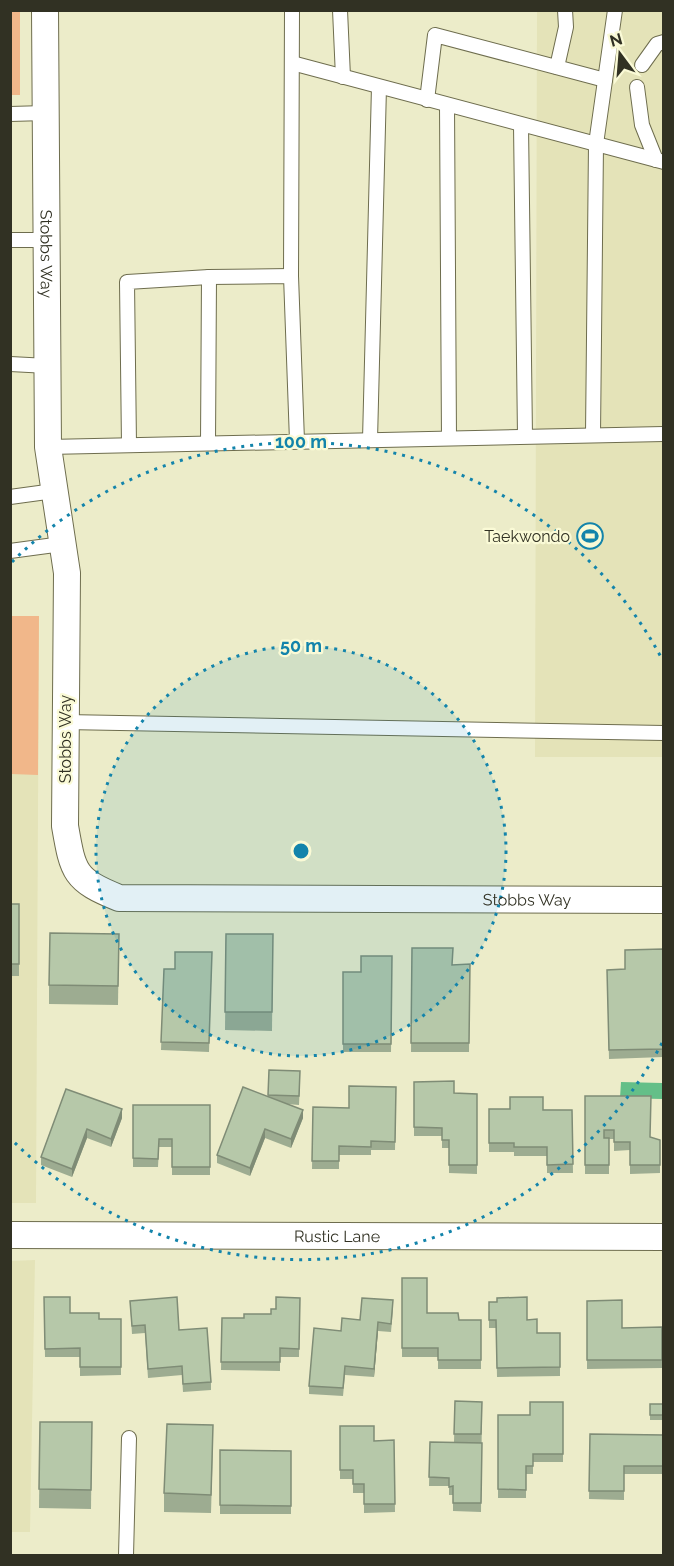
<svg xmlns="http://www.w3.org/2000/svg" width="674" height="1566" viewBox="0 0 674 1566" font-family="Raleway,sans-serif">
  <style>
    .built { fill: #e4e3b8 }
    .green { fill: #f1b78a }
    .water { fill: #64bf88 }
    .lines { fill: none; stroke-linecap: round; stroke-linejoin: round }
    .lane-casing { stroke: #6e6d4e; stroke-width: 16 }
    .street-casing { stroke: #6e6d4e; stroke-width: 28 }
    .lane { stroke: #fff; stroke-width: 14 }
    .street { stroke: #fff; stroke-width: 26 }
    .wall { fill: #9dac91 }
    .shaded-wall { fill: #7f8c76 }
    .building { fill: #b6c8a9; stroke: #7f8c76; stroke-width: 1.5 }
    .ring { fill: none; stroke: #1384ab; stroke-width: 3; stroke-dasharray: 3 6 }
    .labels { text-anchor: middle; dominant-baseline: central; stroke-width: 4.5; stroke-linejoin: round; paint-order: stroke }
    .street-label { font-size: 16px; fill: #313123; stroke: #fafad6 }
    .poi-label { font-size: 16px; fill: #313123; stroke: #fafad6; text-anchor: end }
    .centre { fill: #1384ab; stroke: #fafad6; stroke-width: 3 }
    .ring-label { font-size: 18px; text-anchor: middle; font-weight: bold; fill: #1384ab; stroke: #fafad6; stroke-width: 4.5; stroke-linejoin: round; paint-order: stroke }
  </style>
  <rect width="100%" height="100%" fill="#ececc9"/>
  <!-- built -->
  <g class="built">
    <polygon points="537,11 663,11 663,757 535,757"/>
    <polygon points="11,616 39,616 36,1203 11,1203"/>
    <polygon points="35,1260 30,1532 11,1532 11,1261"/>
  </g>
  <!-- green -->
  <g class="green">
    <polygon points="11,10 20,11 20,95 11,95"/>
    <polygon points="11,616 39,616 38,775 11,774"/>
  </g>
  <!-- water -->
  <polygon class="water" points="621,1082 662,1083 662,1099 620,1098"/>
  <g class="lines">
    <!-- lane casing -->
    <g class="lane-casing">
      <g id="lane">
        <polyline points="340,10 343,77"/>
        <polyline points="292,63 664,162"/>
        <polyline points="642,65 657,44 664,42"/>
        <polyline points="557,67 566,27 565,10"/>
        <polyline points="637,87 642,125 656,160"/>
        <polyline points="427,100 435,35 605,80"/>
        <polyline points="447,105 449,438"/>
        <polyline points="10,114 45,113"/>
        <polyline points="521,125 525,436"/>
        <polyline points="10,240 46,240"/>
        <polyline points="291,276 292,10"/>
        <polyline points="10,364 48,366"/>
        <polyline points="593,435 596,144 615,10"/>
        <polyline points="370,440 379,87"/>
        <polyline points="208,443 209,277"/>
        <polyline points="129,445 127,282 209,277 291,276 297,441"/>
        <polyline points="48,447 664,434"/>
        <polyline points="10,497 54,491"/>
        <polyline points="10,551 62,544"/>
        <polyline points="65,722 664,733"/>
        <polyline points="126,1556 129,1438"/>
      </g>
    </g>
    <!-- street casing -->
    <g class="street-casing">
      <g id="street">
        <path id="s1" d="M45,10L48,447L67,573L65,826C73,872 74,880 119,898L664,900"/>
        <path id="s2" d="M10,1235L664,1237"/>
      </g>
    </g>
    <!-- lane -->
    <use href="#lane" class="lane"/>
    <!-- street -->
    <use href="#street" class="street"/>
  </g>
  <!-- wall -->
  <g class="wall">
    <rect x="10" y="904" width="9" height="72"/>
    <polygon points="119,934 118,1005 49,1004 49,985"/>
    <polygon points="226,934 273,934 272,1031 225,1030"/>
    <polygon points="412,948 453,965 470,964 469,1052 411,1052"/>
    <polygon points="663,949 663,1057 609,1059 607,970 625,969"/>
    <polygon points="212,952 209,1052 161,1050 164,969 175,969"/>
    <polygon points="392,956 391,1052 343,1052 343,972 361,972"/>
    <polygon points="269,1070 300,1080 299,1105 287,1104 303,1118 291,1148 265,1138 250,1176 217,1163 217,1155 268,1097"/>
    <polygon points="414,1082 454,1093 477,1094 477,1174 449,1173 449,1148 442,1148 442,1136 414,1136"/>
    <polygon points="396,1087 395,1150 371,1150 371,1155 339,1155 339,1169 312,1169 313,1107 349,1108"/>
    <polygon points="585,1096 650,1137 660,1140 660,1173 630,1174 630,1150 614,1151 614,1139 609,1139 609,1174 585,1174"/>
    <polygon points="133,1105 210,1105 210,1175 172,1175 172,1147 159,1147 158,1167 133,1167"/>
    <polygon points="122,1109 122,1118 111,1147 87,1138 72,1177 41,1165 41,1157"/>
    <polygon points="489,1109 572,1110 573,1173 547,1173 547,1156 514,1156 514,1152 489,1152"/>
    <polygon points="402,1278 427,1313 459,1320 481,1320 481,1369 438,1369 438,1357 402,1357"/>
    <polygon points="44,1297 70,1313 99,1319 121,1319 121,1375 80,1376 80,1357 45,1357"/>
    <polygon points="300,1298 299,1357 280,1357 280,1371 221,1370 222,1318 244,1318 271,1314 276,1309"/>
    <polygon points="130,1301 179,1330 211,1382 211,1390 183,1392 182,1375 148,1378 145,1333 132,1334"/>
    <polygon points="587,1301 622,1328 662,1327 662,1368 587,1369"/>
    <polygon points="489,1302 527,1320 537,1333 560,1333 560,1376 497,1377 496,1328 489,1328"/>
    <polygon points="393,1309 391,1332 378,1331 374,1377 345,1375 343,1396 309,1394 309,1386 341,1331 360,1320"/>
    <polygon points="455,1401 482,1402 481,1512 453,1511 453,1495 449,1495 449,1486 429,1486 430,1442 454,1442"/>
    <polygon points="563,1402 563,1462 533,1462 533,1474 526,1474 526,1498 498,1498 498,1415 530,1415"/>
    <rect x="650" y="1404" width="13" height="16"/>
    <polygon points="40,1422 92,1422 91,1509 39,1508"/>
    <polygon points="340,1426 374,1441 394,1440 395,1512 364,1513 364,1493 353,1493 353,1479 340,1479"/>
    <polygon points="590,1434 663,1435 663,1474 624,1474 624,1500 589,1499"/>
    <polygon points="213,1443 211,1513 164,1512 164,1493"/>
    <polygon points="220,1450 291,1451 291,1514 220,1514"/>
  </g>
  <!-- shaded-wall -->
  <g class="shaded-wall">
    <polygon points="122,1109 122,1118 111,1147 111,1139"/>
    <polygon points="303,1110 303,1118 291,1148 291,1139"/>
    <polygon points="87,1129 87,1138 72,1177 72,1169"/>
    <polygon points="265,1129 265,1138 250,1176 250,1168"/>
    <polygon points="378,1322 378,1331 374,1377 374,1369"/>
  </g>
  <!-- building -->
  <g class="building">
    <rect x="10" y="904" width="9" height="60"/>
    <polygon points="50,933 119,934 118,986 49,985"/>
    <polygon points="226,934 273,934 272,1012 225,1012"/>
    <polygon points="412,948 453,948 452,965 470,964 469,1043 411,1043"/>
    <polygon points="663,949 663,1049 609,1050 607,970 625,969 625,950"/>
    <polygon points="175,952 212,952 209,1043 161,1042 164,969 175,969"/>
    <polygon points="361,956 392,956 391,1044 343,1044 343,972 361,972"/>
    <polygon points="269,1070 300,1071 299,1096 268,1095"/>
    <polygon points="454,1081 454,1093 477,1094 477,1165 449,1165 449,1140 442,1140 442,1128 414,1127 414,1082"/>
    <polygon points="349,1086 396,1087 395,1142 371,1141 371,1147 339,1146 339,1161 312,1161 313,1107 349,1108"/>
    <polygon points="243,1087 303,1110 291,1139 265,1129 250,1168 217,1155"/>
    <polygon points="66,1089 122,1109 111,1139 87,1129 72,1169 41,1157"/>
    <polygon points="585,1096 651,1096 650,1137 660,1140 660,1165 630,1165 630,1142 614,1142 614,1130 604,1130 604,1138 609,1138 609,1165 585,1165"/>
    <polygon points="510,1097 543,1097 543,1110 572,1110 573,1164 547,1165 547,1147 514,1147 514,1143 489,1143 489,1109 510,1109"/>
    <polygon points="133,1105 210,1105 210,1167 172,1167 172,1139 159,1139 158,1159 133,1158"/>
    <polygon points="402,1278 427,1278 427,1313 458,1313 459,1320 481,1320 481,1360 438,1360 438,1348 402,1348"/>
    <polygon points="44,1297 70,1297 70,1313 99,1313 99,1319 121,1319 121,1367 80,1367 80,1348 45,1349"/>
    <polygon points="177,1297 179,1330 207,1328 211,1382 183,1384 182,1366 148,1369 145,1325 132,1326 130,1301"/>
    <polygon points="276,1297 300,1298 299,1349 280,1348 280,1362 221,1362 222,1318 244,1318 244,1314 271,1314 271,1309 276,1309"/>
    <polygon points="527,1297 527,1320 537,1319 537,1333 560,1333 560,1367 497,1368 496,1320 489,1320 489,1302 497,1302 497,1298"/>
    <polygon points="362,1298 393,1300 391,1324 378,1322 374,1369 345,1366 343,1388 309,1386 314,1328 341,1331 342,1318 360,1320"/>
    <polygon points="622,1300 622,1328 662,1327 662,1360 587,1360 587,1301"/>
    <polygon points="455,1401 482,1402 481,1434 454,1434"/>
    <polygon points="530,1402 563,1402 563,1454 533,1454 533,1466 526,1466 526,1490 498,1489 498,1415 530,1415"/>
    <rect x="650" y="1404" width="13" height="11"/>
    <polygon points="40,1422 92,1422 91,1490 39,1489"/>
    <polygon points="167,1424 213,1425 211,1495 164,1493"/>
    <polygon points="340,1426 374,1426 374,1441 394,1440 395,1504 364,1504 364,1484 353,1484 353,1470 340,1470"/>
    <polygon points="590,1434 663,1435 663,1466 624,1466 624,1491 589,1491"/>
    <polygon points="430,1442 482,1443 481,1503 453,1503 453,1486 449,1487 449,1478 429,1477"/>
    <polygon points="220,1450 291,1451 291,1506 220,1505"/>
  </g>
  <!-- distance rings -->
  <circle cx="301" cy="851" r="205" fill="#1384ab" fill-opacity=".12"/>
  <g class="ring">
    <circle cx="301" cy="851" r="205"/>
    <path d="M662 1043A409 409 0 0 1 12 1140M12 562A409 409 0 0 1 662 659"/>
  </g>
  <!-- icons -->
  <defs>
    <g id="stadium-ring" transform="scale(1.35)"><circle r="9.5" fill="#fafad6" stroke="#1384ab" stroke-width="1.5"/><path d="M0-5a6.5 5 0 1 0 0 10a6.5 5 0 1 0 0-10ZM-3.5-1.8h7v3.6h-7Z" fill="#1384ab"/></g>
  </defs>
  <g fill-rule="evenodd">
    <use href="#stadium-ring" x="590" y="536"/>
  </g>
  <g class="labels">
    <!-- street labels -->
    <g class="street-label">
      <text stroke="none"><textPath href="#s1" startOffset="244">Stobbs Way</textPath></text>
      <text transform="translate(65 739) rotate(-90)">Stobbs Way</text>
      <text stroke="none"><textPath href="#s1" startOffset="1323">Stobbs Way</textPath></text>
      <text stroke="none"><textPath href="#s2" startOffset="327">Rustic Lane</textPath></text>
    </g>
    <!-- poi labels -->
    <g class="poi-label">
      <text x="570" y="536">Taekwondo</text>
    </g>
  </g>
  <circle cx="301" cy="851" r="9" class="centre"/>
  <g class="ring-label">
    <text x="301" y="448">100 m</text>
    <text x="301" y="652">50 m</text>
  </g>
  <!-- border -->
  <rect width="674" height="1566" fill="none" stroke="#313123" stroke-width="24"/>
  <!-- north arrow -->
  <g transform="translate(620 54) rotate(344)" stroke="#fafad6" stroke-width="4.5" paint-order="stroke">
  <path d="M0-4.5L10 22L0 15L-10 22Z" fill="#313123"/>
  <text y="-9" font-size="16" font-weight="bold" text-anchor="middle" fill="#313123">N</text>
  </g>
</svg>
